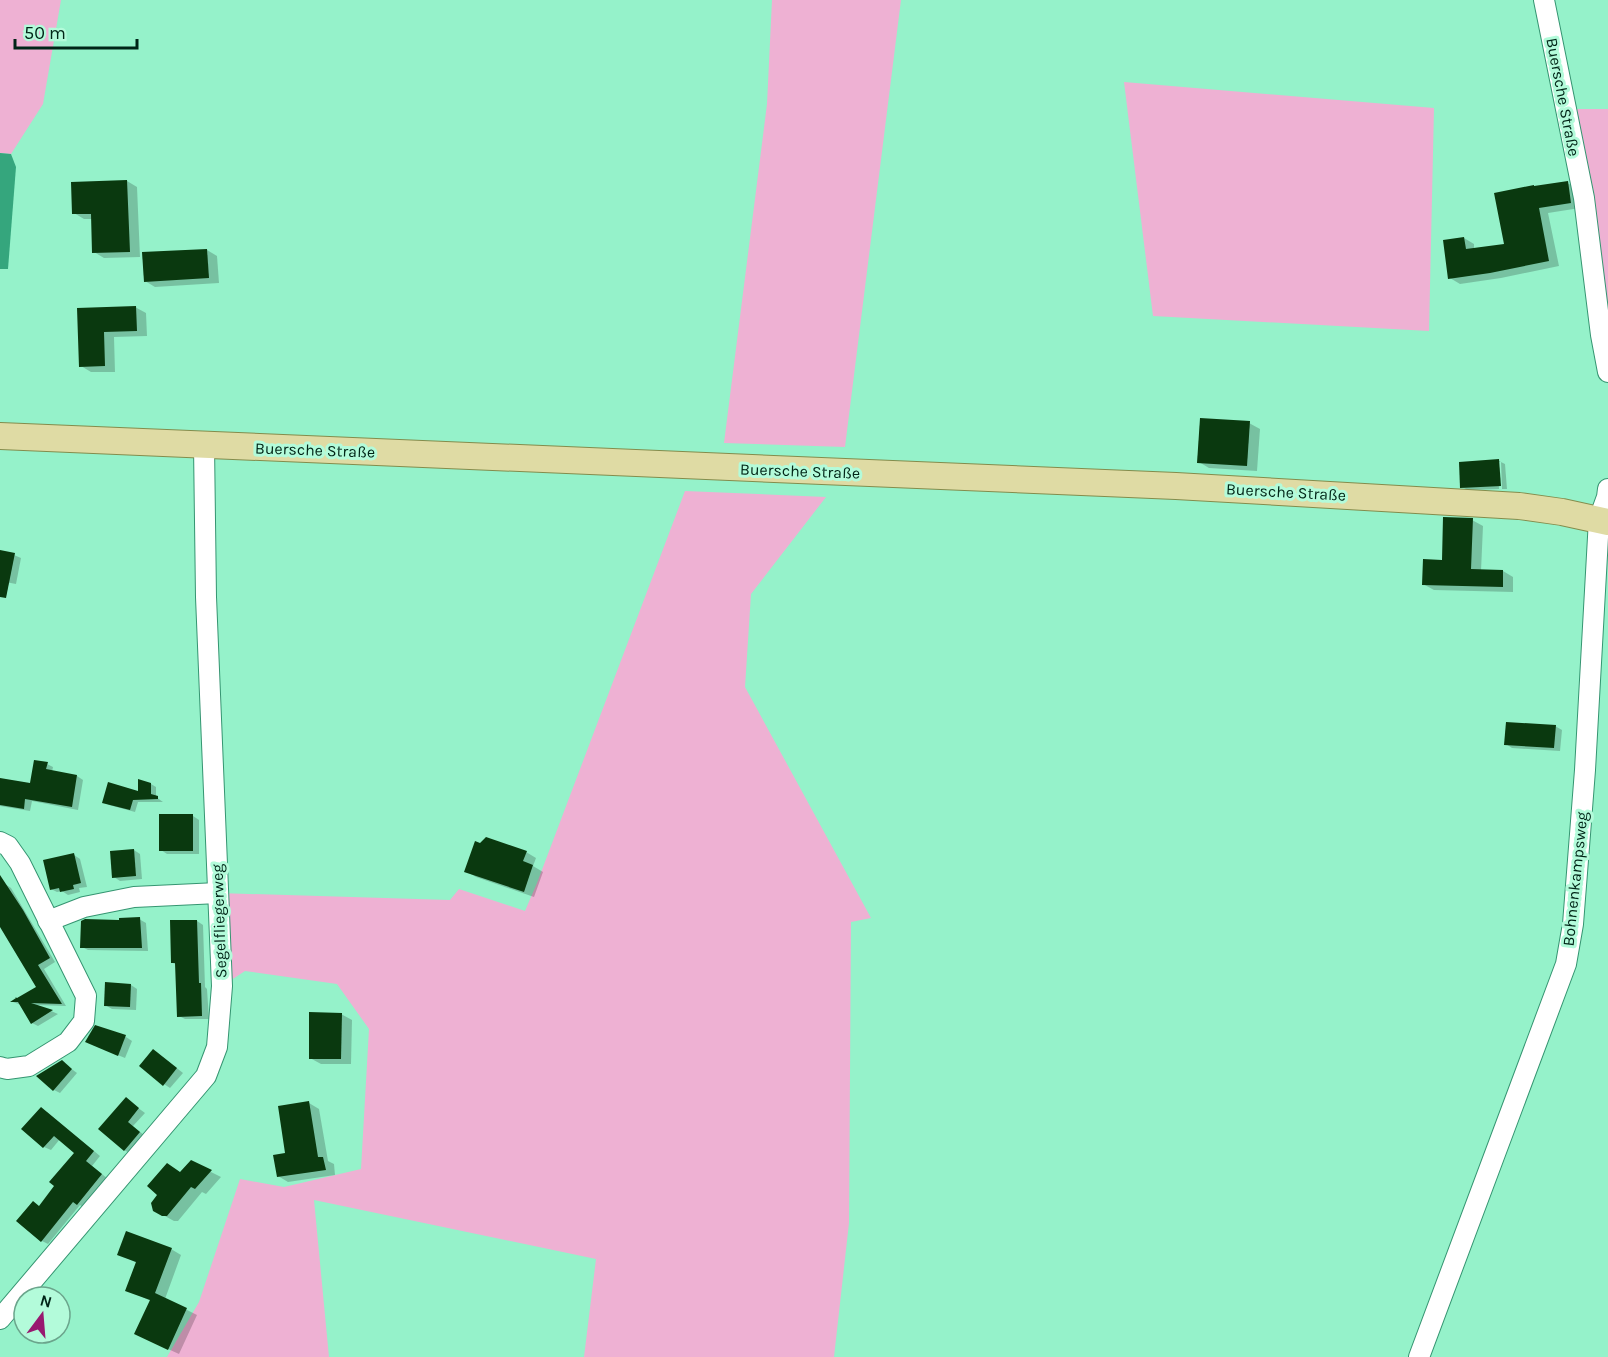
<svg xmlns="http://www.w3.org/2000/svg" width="1608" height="1357" viewBox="0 0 1608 1357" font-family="Karla,sans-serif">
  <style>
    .green { fill: #eeb1d3 }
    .water { fill: #35a67d }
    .shadow { fill: #0003 }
    .building { fill: #0a390f }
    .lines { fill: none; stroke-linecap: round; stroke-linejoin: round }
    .minor-casing { stroke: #359571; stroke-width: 22 }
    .major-casing { stroke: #838c4c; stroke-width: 28 }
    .minor { stroke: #fff; stroke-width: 20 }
    .major { stroke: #dfdba4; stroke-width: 26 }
    .labels { text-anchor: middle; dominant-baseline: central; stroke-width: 6; stroke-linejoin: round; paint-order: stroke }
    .street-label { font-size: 16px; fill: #002517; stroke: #b3fbda }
  </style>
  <rect width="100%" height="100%" fill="#95f2ca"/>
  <!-- green -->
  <g class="green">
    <polygon points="0,0 61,0 43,104 11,154 0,153"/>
    <polygon points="772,0 901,0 845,447 724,443 767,104"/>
    <polygon points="1124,82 1434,108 1429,331 1153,316"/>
    <polygon points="1566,109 1608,109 1608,372"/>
    <polygon points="685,491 826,497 751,594 745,687 871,918 851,922 849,1223 834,1357 584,1357 596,1259 314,1200 329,1357 167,1357 199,1302 240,1179 284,1187 361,1169 369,1029 337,984 245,971 222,986 218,893 450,900 459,889 525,911 537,883"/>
  </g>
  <!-- water -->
  <polygon class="water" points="0,153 11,154 16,167 8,269 0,269"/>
  <!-- shadow -->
  <g class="shadow">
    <polygon points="127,181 137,187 140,257 104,258 94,252 92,219 84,219 74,213"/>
    <polygon points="1567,183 1577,188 1580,208 1548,213 1559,266 1501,278 1460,284 1450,278 1464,238 1474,244 1474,249 1506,245 1496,194"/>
    <polygon points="207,250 217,256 219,283 155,287 145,281"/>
    <polygon points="135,307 146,313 147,336 114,337 115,372 91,372 81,366 79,309"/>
    <polygon points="1249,423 1260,429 1257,471 1209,468 1199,462"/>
    <polygon points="1499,461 1505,464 1507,489 1502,489 1501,462 1498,462 1499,489 1468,490 1462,487"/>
    <polygon points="1472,520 1483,526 1481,571 1503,571 1513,577 1513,592 1434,590 1423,584 1444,561"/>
    <polygon points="0,552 14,555 21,558 16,584 0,581"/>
    <polygon points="1555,726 1562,730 1560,751 1512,748 1506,744"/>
    <polygon points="47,764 53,767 52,772 77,776 83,780 78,810 32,801 30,811 0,806 0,779 31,785"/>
    <polygon points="151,784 156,787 156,797 163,802 138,802 135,812 109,805 104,802 140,793"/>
    <polygon points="193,816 199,820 199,854 167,854 161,850"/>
    <polygon points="134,850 140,854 142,879 120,881 114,877"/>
    <polygon points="526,852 536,858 533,866 543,872 534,897 476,877 466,871"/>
    <polygon points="74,855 80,859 87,887 79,888 80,892 68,895 62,891 57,892 51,889"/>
    <polygon points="0,878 5,884 11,888 55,962 44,969 66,1006 37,1005 58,1014 38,1026 32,1023 21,1005 13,1002 38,987 0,922"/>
    <polygon points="139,919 146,923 148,951 88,950 82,947 121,922"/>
    <polygon points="197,921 203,925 205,987 207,989 209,1019 185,1019 179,1016 177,965 173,963"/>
    <polygon points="131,985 137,989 136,1010 112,1009 105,1005"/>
    <polygon points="341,1014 352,1020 351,1064 321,1064 310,1058"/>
    <polygon points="96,1026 126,1037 132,1041 125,1058 93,1045"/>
    <polygon points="154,1050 183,1073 170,1088 164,1084"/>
    <polygon points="62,1062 77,1073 60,1093 54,1090"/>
    <polygon points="126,1099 145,1113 133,1126 145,1136 131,1154 124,1150"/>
    <polygon points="309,1103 319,1109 328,1161 334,1164 335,1175 288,1182 278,1176"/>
    <polygon points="47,1112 100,1156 92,1166 108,1179 84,1208 80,1205 48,1244 42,1241 40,1207 56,1186 76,1152 60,1139 51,1150 44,1147"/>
    <polygon points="191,1162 221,1177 206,1194 202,1192 178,1221 174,1221 154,1210"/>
    <polygon points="171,1249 181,1255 165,1299 197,1315 179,1354 146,1339 151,1301 127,1290 137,1263 119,1254"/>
  </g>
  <!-- building -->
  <g class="building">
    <polygon points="127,180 130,252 92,253 91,214 72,214 71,182"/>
    <polygon points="1568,181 1571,203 1539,208 1549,261 1490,273 1448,279 1443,240 1464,237 1466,249 1504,244 1494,193 1534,185 1534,186"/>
    <polygon points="207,249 209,278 144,282 142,252"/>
    <polygon points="136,306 137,331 104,332 105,366 79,367 77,308"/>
    <polygon points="1200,418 1250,421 1247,466 1197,463"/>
    <polygon points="1499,459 1501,486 1460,488 1459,462"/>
    <polygon points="1443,517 1473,518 1471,569 1503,570 1503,587 1422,585 1423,559 1442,560"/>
    <polygon points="0,550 15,553 6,598 0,597"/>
    <polygon points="1506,722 1556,725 1554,748 1504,745"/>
    <polygon points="34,760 48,762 46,769 77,775 72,807 25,799 24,809 0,805 0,778 30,783"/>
    <polygon points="138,779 151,783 151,794 158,796 158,799 133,800 130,810 102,803 108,782 138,791"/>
    <rect x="159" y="814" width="34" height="37"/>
    <polygon points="486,837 527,851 523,861 533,865 524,892 464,872 475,841 480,843"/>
    <polygon points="134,849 136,876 112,878 110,851"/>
    <polygon points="74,853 81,883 73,885 74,889 60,892 59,888 50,890 43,860"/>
    <polygon points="0,875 23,910 50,958 38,965 62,1004 31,1003 53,1010 31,1024 18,1002 10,1002 16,998 15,997 17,998 36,987 0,927"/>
    <polygon points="140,917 142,948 80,948 81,921 85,919 119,920 119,918"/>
    <polygon points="170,920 197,920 199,983 201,983 202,1016 177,1017 175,963 171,963"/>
    <polygon points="105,982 131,984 130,1007 104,1006"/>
    <polygon points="309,1012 342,1013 341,1059 309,1059"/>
    <polygon points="95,1025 126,1035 118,1056 85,1042"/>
    <polygon points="153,1049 177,1068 163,1086 139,1066"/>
    <polygon points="62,1060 72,1069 53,1091 36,1076"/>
    <polygon points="126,1097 139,1108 128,1122 140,1132 124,1151 98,1129"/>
    <polygon points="309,1101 318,1157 323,1157 326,1170 277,1177 273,1155 285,1153 278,1106"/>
    <polygon points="41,1107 94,1151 86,1161 102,1174 77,1205 73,1202 41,1242 16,1221 33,1201 39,1206 54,1186 49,1182 74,1153 54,1136 43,1148 21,1129"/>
    <polygon points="191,1160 212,1170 195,1189 191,1187 167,1216 162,1216 153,1211 151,1203 157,1195 147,1186 167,1163 180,1172"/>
    <polygon points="126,1231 172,1248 155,1293 187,1308 168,1350 134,1334 150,1300 125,1291 136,1262 117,1255"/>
  </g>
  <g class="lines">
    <!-- minor casing -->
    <g class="minor-casing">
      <g id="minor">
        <polyline points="1544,0 1584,198 1601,335 1608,372"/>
        <polyline points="0,842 8,846 20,863 86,996 84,1021 68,1042 29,1066 7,1069 0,1067"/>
        <polyline points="48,921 84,907 134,897 218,893"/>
        <polyline points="0,1319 206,1076 217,1047 222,986 206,597 204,445"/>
        <polyline points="1419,1357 1566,964 1573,924 1585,770 1599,519 1607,497 1608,489"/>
      </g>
    </g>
    <!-- major casing -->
    <g class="major-casing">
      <polyline id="major" points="0,436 1176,486 1519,506 1562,512 1608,522"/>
    </g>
    <!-- minor -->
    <use href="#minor" class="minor"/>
    <!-- major -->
    <use href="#major" class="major"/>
  </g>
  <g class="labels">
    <!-- street labels -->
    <g class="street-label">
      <text transform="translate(1563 97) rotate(79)">Buersche Straße</text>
      <text transform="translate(315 450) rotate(2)">Buersche Straße</text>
      <text transform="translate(800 471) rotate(2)">Buersche Straße</text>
      <text transform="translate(1286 492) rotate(3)">Buersche Straße</text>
      <text transform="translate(1575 879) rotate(-84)">Bohnenkampsweg</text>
      <text transform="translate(219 921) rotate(-92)">Segelfliegerweg</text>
    </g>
  </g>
  <!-- north arrow -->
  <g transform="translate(42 1315) rotate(16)"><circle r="28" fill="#b3fbda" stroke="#6ba58c" stroke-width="1.5"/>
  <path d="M0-4.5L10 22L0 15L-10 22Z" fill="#981970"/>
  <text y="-9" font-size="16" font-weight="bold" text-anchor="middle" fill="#002517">N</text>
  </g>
  <!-- scale -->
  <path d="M15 39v9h122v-9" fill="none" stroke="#002517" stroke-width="3"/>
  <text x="24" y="39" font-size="18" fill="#002517" stroke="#b3fbda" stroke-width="4.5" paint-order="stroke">50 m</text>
</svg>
